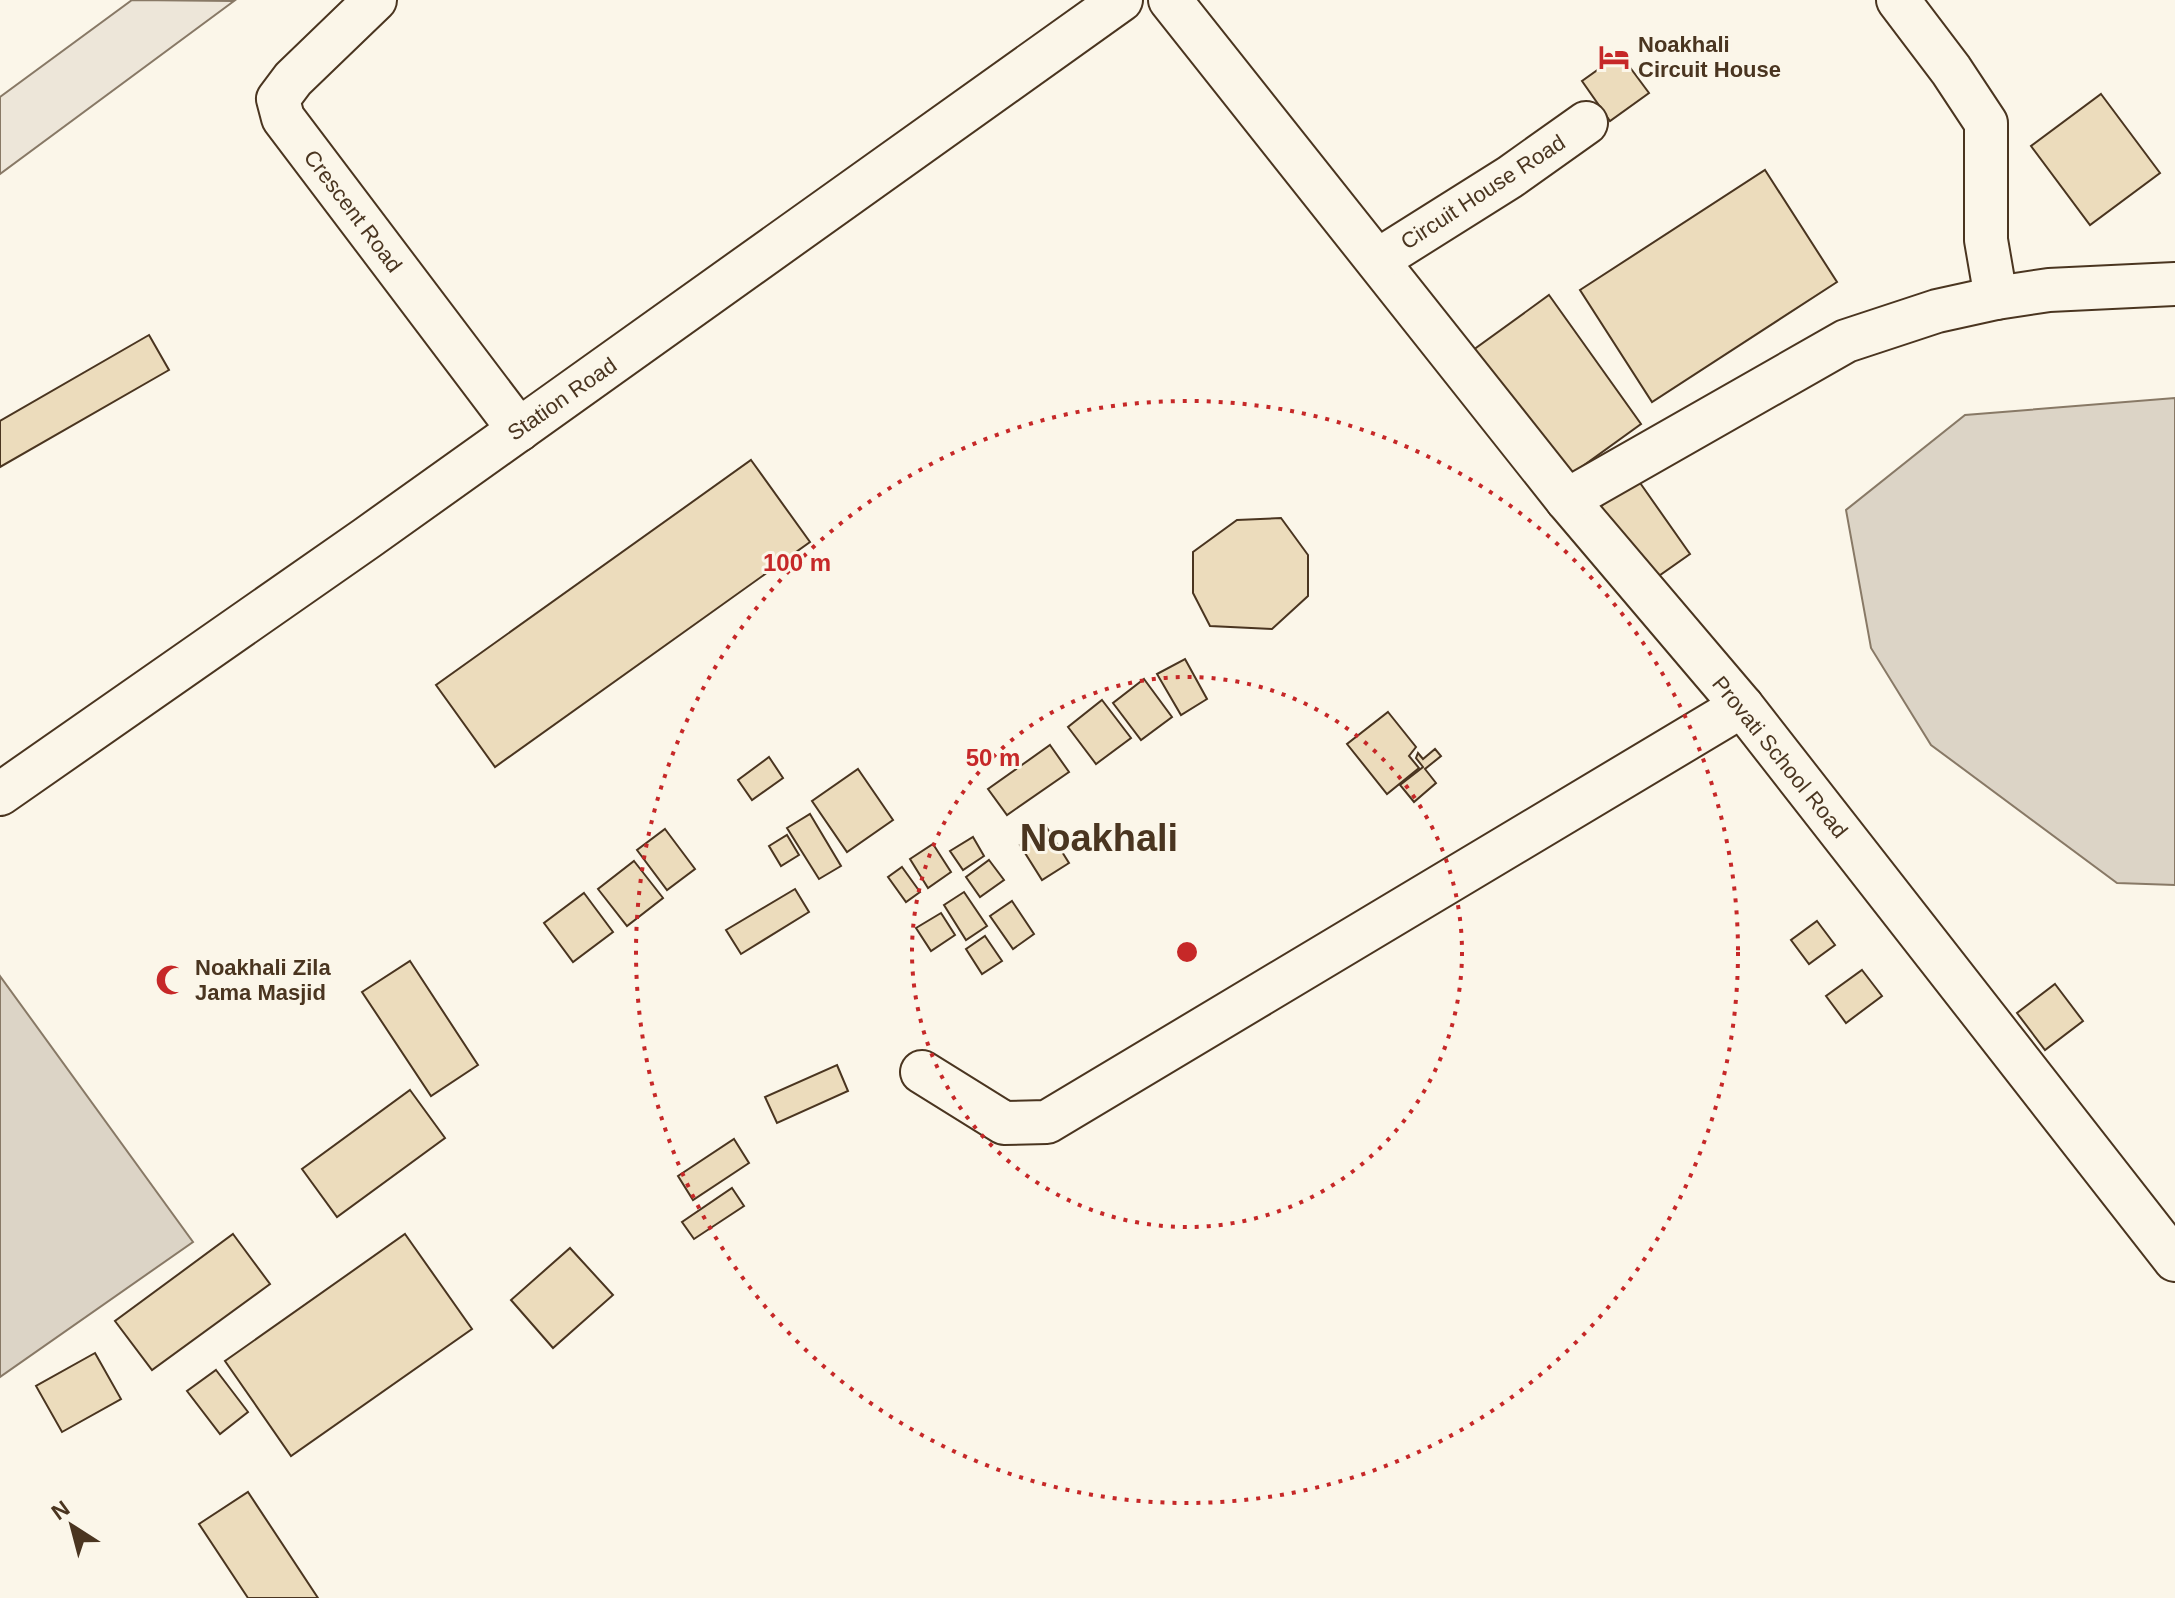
<svg xmlns="http://www.w3.org/2000/svg" width="2175" height="1598" viewBox="0 0 2175 1598" font-family="Helvetica,sans-serif">
  <style>
    .green { fill: #ede6d9; stroke: #887966; stroke-width: 2 }
    .water { fill: #dcd4c6; stroke: #887966; stroke-width: 2 }
    .building { fill: #ecdcbc; stroke: #4a3520; stroke-width: 2 }
    .lines { fill: none; stroke-linecap: round; stroke-linejoin: round }
    .minor-casing { stroke: #4a3520; stroke-width: 46 }
    .minor { stroke: #fbf6e9; stroke-width: 42 }
    .ring { fill: none; stroke: #c62828; stroke-width: 4; stroke-dasharray: 4 8 }
    .labels { text-anchor: middle; dominant-baseline: central; stroke-width: 6; stroke-linejoin: round; paint-order: stroke }
    .poi-label { font-size: 22px; font-weight: bold; fill: #4a3520; stroke: #fbf6e9; text-anchor: start }
    .street-label { font-size: 22px; fill: #4a3520; stroke: #fbf6e9 }
    .town-label { font-size: 38px; font-weight: bold; fill: #4a3520; stroke: #fbf6e9 }
    .centre { fill: #c62828; stroke: #fbf6e9; stroke-width: 4 }
    .ring-label { font-size: 24px; text-anchor: middle; font-weight: bold; fill: #c62828; stroke: #fbf6e9; stroke-width: 6; stroke-linejoin: round; paint-order: stroke }
  </style>
  <rect width="100%" height="100%" fill="#fbf6e9"/>
  <!-- green -->
  <polygon class="green" points="132,0 234,1 0,174 0,97"/>
  <!-- water -->
  <g class="water">
    <polygon points="2175,398 2175,885 2117,883 1931,745 1871,648 1846,510 1965,415"/>
    <polygon points="0,976 193,1242 0,1377"/>
  </g>
  <!-- building -->
  <g class="building">
    <polygon points="1620,54 1649,93 1610,121 1582,81"/>
    <polygon points="2101,94 2160,173 2090,225 2031,146"/>
    <polygon points="1765,170 1837,282 1652,402 1580,290"/>
    <polygon points="1549,295 1641,424 1562,481 1469,353"/>
    <polygon points="149,335 169,370 0,467 0,421"/>
    <polygon points="751,460 810,542 495,767 436,685"/>
    <polygon points="1638,480 1690,554 1643,587 1591,513"/>
    <polygon points="1281,518 1308,555 1308,596 1272,629 1210,626 1193,593 1193,552 1237,520"/>
    <polygon points="1185,659 1207,699 1181,715 1157,674"/>
    <polygon points="1144,679 1172,717 1141,740 1113,703"/>
    <polygon points="1102,700 1131,738 1096,764 1068,727"/>
    <polygon points="1388,712 1416,747 1409,756 1419,768 1387,794 1347,744"/>
    <polygon points="1050,745 1069,772 1007,815 988,789"/>
    <polygon points="1435,749 1441,756 1425,769 1436,783 1414,802 1400,785 1423,767 1416,758 1418,753 1423,759"/>
    <polygon points="769,757 783,778 752,800 738,780"/>
    <polygon points="858,769 893,820 847,852 812,801"/>
    <polygon points="810,814 841,866 819,879 787,828"/>
    <polygon points="1047,828 1069,863 1042,880 1020,845"/>
    <polygon points="665,829 695,869 667,890 637,850"/>
    <polygon points="787,835 799,855 781,866 769,846"/>
    <polygon points="973,837 984,856 963,870 950,851"/>
    <polygon points="933,844 951,872 928,888 910,859"/>
    <polygon points="989,860 1004,880 980,897 966,877"/>
    <polygon points="634,861 663,898 627,926 598,889"/>
    <polygon points="902,867 920,892 906,902 888,877"/>
    <polygon points="795,889 809,912 741,954 726,930"/>
    <polygon points="964,892 987,926 966,940 944,905"/>
    <polygon points="584,893 613,932 573,962 544,923"/>
    <polygon points="1012,901 1034,934 1013,949 990,916"/>
    <polygon points="941,913 955,935 931,951 916,928"/>
    <polygon points="1817,921 1835,945 1809,964 1791,940"/>
    <polygon points="985,936 1002,961 982,974 966,949"/>
    <polygon points="410,961 478,1065 431,1096 362,992"/>
    <polygon points="1862,970 1882,996 1846,1023 1826,996"/>
    <polygon points="2055,984 2083,1021 2045,1050 2017,1013"/>
    <polygon points="837,1065 848,1091 777,1123 765,1097"/>
    <polygon points="410,1090 445,1138 337,1217 302,1169"/>
    <polygon points="734,1139 749,1163 693,1200 678,1176"/>
    <polygon points="732,1188 744,1206 694,1239 682,1222"/>
    <polygon points="233,1234 270,1284 152,1370 115,1321"/>
    <polygon points="405,1234 472,1329 291,1456 225,1361"/>
    <polygon points="570,1248 613,1295 553,1348 511,1300"/>
    <polygon points="95,1353 121,1399 62,1432 36,1386"/>
    <polygon points="216,1370 248,1412 220,1434 187,1391"/>
    <polygon points="248,1492 318,1598 248,1598 199,1524"/>
  </g>
  <g class="lines">
    <!-- minor casing -->
    <g class="minor-casing">
      <g id="minor">
        <polyline points="375,0 293,79 278,99 283,118 519,430"/>
        <polyline points="1170,0 1567,500 1742,706 2175,1260"/>
        <polyline points="1898,0 1951,70 1986,123 1986,240 1996,298"/>
        <polyline points="1378,260 1510,177 1586,123"/>
        <polyline points="1567,500 1846,341 1937,311 1996,298 2049,290 2175,284"/>
        <polyline points="0,794 367,538 1121,0"/>
        <polyline points="922,1072 1004,1123 1047,1122 1742,706"/>
      </g>
    </g>
    <!-- minor -->
    <use href="#minor" class="minor"/>
  </g>
  <!-- distance rings -->
  <g class="ring">
    <circle cx="1187" cy="952" r="275"/>
    <circle cx="1187" cy="952" r="551"/>
  </g>
  <!-- icons -->
  <defs>
    <g id="hotel-bare" transform="scale(2.4)"><path d="M-6-4.5h1.5V1H6V5H4.5V3h-9V5H-6ZM-4 0a1.8 1.8 0 1 1 3.6 0ZM.5 0V-2.5h3Q6-2.5 6 0Z" fill="#c62828" stroke="#fbf6e9" stroke-width="2.5" paint-order="stroke"/></g>
    <g id="mosque-bare" transform="scale(2.4)"><path d="M3.5-4.9A6 6 0 1 0 3.5 4.9A5 5 0 1 1 3.5-4.9Z" fill="#c62828" stroke="#fbf6e9" stroke-width="2.5" paint-order="stroke"/></g>
  </defs>
  <g fill-rule="evenodd">
    <use href="#hotel-bare" x="1614" y="57"/>
    <use href="#mosque-bare" x="171" y="980"/>
  </g>
  <g class="labels">
    <!-- poi labels -->
    <g class="poi-label">
      <text x="1638" y="44">Noakhali<tspan x="1638" dy="25">Circuit House</tspan></text>
      <text x="195" y="967">Noakhali Zila<tspan x="195" dy="25">Jama Masjid</tspan></text>
    </g>
    <!-- street labels -->
    <g class="street-label">
      <text transform="translate(1483 192) rotate(-33)">Circuit House Road</text>
      <text transform="translate(353 211) rotate(53)">Crescent Road</text>
      <text transform="translate(562 399) rotate(-35)">Station Road</text>
      <text transform="translate(1780 757) rotate(51)">Provati School Road</text>
    </g>
    <!-- town labels -->
    <g class="town-label">
      <text x="1099" y="838">Noakhali</text>
    </g>
  </g>
  <circle cx="1187" cy="952" r="12" class="centre"/>
  <g class="ring-label">
    <text x="797" y="571">100 m</text>
    <text x="993" y="766">50 m</text>
  </g>
  <!-- north arrow -->
  <g transform="translate(72 1526) rotate(324)" stroke="#fbf6e9" stroke-width="6" paint-order="stroke">
  <path d="M0-6L14 30L0 20L-14 30Z" fill="#4a3520"/>
  <text y="-12" font-size="22" font-weight="bold" text-anchor="middle" fill="#4a3520">N</text>
  </g>
</svg>
